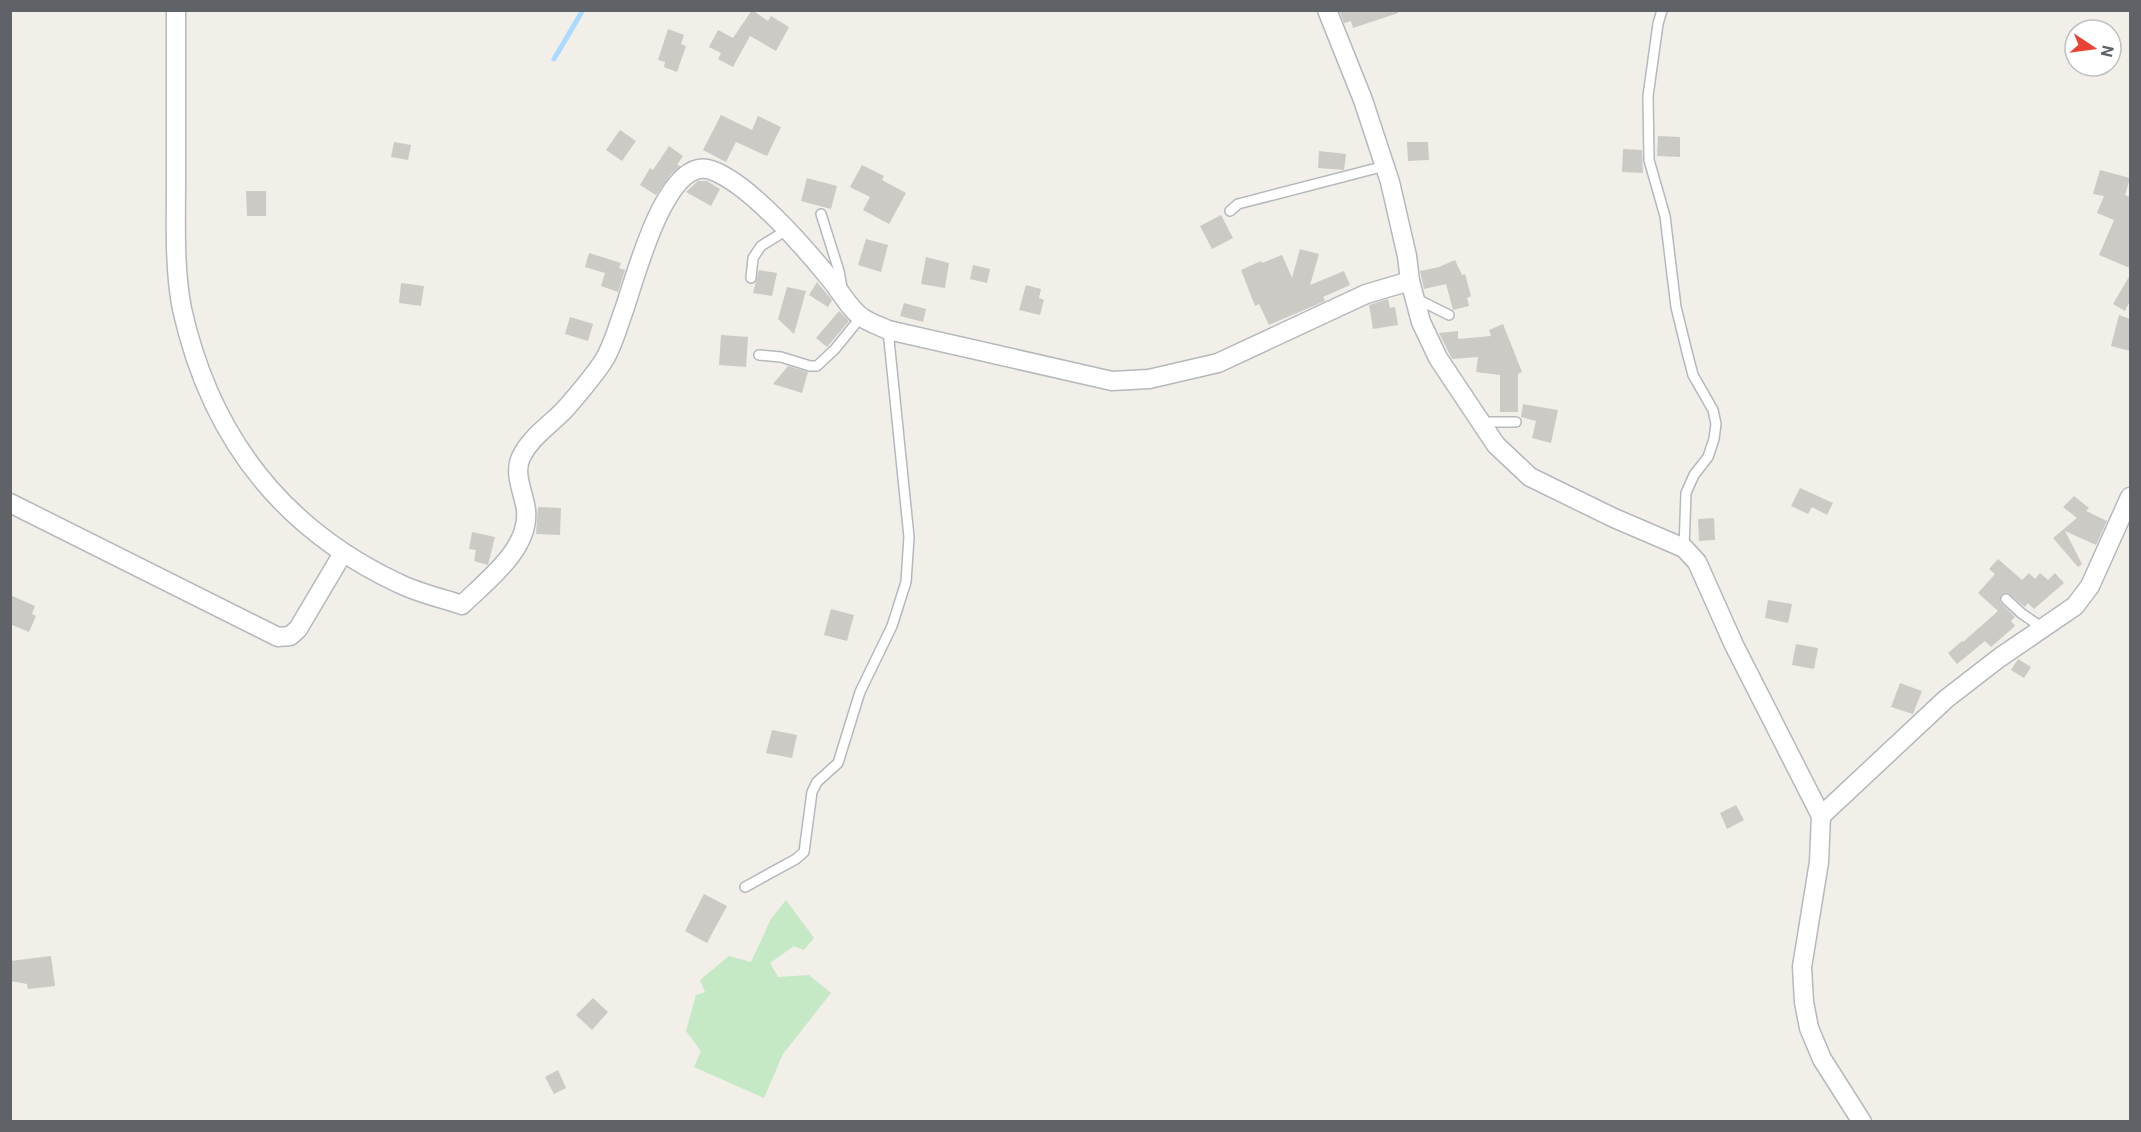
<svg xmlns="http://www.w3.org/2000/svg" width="2141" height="1132" viewBox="0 0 2141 1132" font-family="Roboto,sans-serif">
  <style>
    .green { fill: #c5e8c5 }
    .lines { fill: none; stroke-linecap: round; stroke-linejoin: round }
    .stream { stroke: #aadaff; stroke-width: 5 }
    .building { fill: #cccac5 }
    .service-casing { stroke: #b5b8bc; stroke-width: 12 }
    .minor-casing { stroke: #b5b8bc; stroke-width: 21 }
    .service { stroke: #fff; stroke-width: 9 }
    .minor { stroke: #fff; stroke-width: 18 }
  </style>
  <rect width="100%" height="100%" fill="#f1efe8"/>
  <!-- green -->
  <polygon class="green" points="786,900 814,938 804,950 794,946 770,963 778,977 809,975 831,993 783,1054 764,1098 694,1067 701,1051 686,1031 696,995 705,992 700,980 729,956 751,962 771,919"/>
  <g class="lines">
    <!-- stream -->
    <polyline class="stream" points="554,59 583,10"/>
  </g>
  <!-- building -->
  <g class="building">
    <polygon points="752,10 768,21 771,16 789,27 776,51 750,36 733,67 718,59 721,53 709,47 718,30 733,38"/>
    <polygon points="1339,10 1398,10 1398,13 1353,28 1351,21 1344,23"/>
    <polygon points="668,29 684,35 681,44 686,46 677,72 664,67 665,62 658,60"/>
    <polygon points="721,115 752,130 758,116 781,127 767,156 736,142 726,162 703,150"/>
    <polygon points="620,130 636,141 622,161 606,150"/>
    <polygon points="1658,136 1680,137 1680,157 1657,156"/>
    <polygon points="394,142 411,145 408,160 391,157"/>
    <polygon points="1407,142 1428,142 1429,160 1408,161"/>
    <polygon points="669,146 683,156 677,165 681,166 671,174 656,195 640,185 650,168 653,170"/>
    <polygon points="1623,149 1642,150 1643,173 1622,172"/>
    <polygon points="1319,151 1346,154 1344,170 1318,168"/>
    <polygon points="862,165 884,176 882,180 906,193 889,224 863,210 870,197 850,187"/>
    <polygon points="2100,170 2130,178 2125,195 2130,197 2130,268 2099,255 2114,220 2097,213 2104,196 2093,194"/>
    <polygon points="807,178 837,186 831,209 801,201"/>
    <polygon points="698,181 707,181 720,189 711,206 686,192"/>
    <polygon points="246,191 266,191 266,216 247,216"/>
    <polygon points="1221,215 1233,238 1212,249 1200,226"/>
    <polygon points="866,239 888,245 881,272 858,265"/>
    <polygon points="1300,249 1319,254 1310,285 1344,271 1350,285 1323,297 1325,301 1269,325 1259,304 1255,306 1241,270 1261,261 1262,263 1282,255 1292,278"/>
    <polygon points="589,253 621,263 619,268 625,270 618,292 601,286 605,273 585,267"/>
    <polygon points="926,257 949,263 945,288 921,284"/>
    <polygon points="1455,260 1462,275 1465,274 1471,296 1467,298 1469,306 1453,310 1446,284 1424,289 1420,271 1439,267"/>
    <polygon points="973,265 990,269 987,283 970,279"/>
    <polygon points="759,270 777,273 772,296 753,293"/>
    <polygon points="2130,275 2130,301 2125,311 2113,304"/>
    <polygon points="817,282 832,300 828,307 809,295"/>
    <polygon points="401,283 424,286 421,306 399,303"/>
    <polygon points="1026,285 1041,289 1039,298 1044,300 1040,315 1019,310"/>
    <polygon points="787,287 806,291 794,334 778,319"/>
    <polygon points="1388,299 1390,308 1395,307 1398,325 1373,329 1369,305"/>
    <polygon points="904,303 926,309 923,322 900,316"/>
    <polygon points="839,311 849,321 827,347 816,338"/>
    <polygon points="2119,315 2130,319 2130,351 2111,346"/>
    <polygon points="570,317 593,324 588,341 565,334"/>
    <polygon points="1503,324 1522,372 1518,374 1518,412 1500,412 1500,375 1476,372 1478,357 1452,359 1439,333 1458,331 1458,339 1491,336 1489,330"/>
    <polygon points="721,335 748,337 746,367 719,365"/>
    <polygon points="788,366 808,372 802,393 773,384"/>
    <polygon points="1523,404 1558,410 1551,443 1532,438 1536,421 1521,417"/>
    <polygon points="1800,488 1833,503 1827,515 1812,507 1808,514 1791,506"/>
    <polygon points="2074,496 2089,508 2086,511 2107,521 2096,545 2065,531 2082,564 2078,567 2053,538 2077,518 2063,507"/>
    <polygon points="538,507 561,508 560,535 536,534"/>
    <polygon points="1714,518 1715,540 1699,541 1698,519"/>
    <polygon points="472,532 495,537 488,565 474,561 476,550 469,549"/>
    <polygon points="1998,559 2022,580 2029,573 2035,579 2040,573 2048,580 2055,573 2064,583 2034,609 2028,603 2025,607 2008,593 2002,594 2000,602 2015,617 2011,621 2015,626 1991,647 1985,641 1957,664 1948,653 1962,641 1963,642 1998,611 1978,593 1995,574 1989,569"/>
    <polygon points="10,595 35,606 32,614 36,616 29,632 10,624"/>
    <polygon points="1768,600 1792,604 1788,623 1765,618"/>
    <polygon points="831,609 854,615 847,641 824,635"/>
    <polygon points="1796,644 1818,648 1814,669 1792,665"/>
    <polygon points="2018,659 2031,667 2024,678 2011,670"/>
    <polygon points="1900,683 1922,691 1913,714 1891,707"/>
    <polygon points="772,730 797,735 792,758 766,753"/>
    <polygon points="1736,805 1744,820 1727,829 1720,813"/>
    <polygon points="704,894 727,906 707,943 685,931"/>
    <polygon points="51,956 55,986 28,989 27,984 10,981 10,961"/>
    <polygon points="593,998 608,1012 592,1030 576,1015"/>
    <polygon points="558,1070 566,1088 554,1094 545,1077"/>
  </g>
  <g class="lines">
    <!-- service casing -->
    <g class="service-casing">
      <g id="service">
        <polyline points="1662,10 1658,24 1648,96 1649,160 1665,216 1676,307 1687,352 1693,375 1713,410 1716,424 1714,439 1708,457 1694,475 1686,493 1684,548"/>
        <polyline points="1230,211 1238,204 1385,166"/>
        <polyline points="821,214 839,271 842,288"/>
        <polyline points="751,278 753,258 761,246 787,230"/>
        <polyline points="1415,298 1449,315"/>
        <polyline points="759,355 781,357 810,366 817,366 835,349 861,317"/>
        <polyline points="1481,422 1516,422"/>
        <polyline points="2006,599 2021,613 2044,629"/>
        <polyline points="745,887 796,859 804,852 812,792 817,782 838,763 860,692 892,626 906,582 909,537 888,330"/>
      </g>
    </g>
    <!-- minor casing -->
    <g class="minor-casing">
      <g id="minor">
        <path d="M176,10C176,68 176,125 176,183C176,224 174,268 182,309C210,435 281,528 398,583C418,593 441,598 462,605C487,580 530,549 526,510C524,493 513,474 521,457C531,436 552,424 567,407C579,393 594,376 604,360C613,346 618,326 624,310C635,279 666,154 711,170C749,183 805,248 831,280C841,292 850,310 863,318C870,323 880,326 888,330L1112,381L1149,379L1218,363L1366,294L1410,281"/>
        <polyline points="1327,10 1363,100 1390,182 1407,256 1410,281 1421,322 1438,358 1496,445 1530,477 1614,518 1684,548 1697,562 1734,645 1821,816 1819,862 1802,967 1804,1002 1809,1028 1822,1059 1862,1122"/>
        <polyline points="10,503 278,637 290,636 298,629 343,553"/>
        <polyline points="1821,816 1946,699 1999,658 2075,606 2090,586 2130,497"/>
      </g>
    </g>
    <!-- service -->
    <use href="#service" class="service"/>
    <!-- minor -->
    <use href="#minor" class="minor"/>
  </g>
  <!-- border -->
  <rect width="2141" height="1132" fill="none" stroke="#5f6368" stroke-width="24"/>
  <!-- north arrow -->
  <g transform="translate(2093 48) rotate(103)"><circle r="28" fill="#ffffff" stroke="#bfc1c3" stroke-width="1.5"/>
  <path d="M0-4.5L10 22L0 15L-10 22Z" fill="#ea4335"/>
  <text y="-9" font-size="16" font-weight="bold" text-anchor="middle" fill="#5f6368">N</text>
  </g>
</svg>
